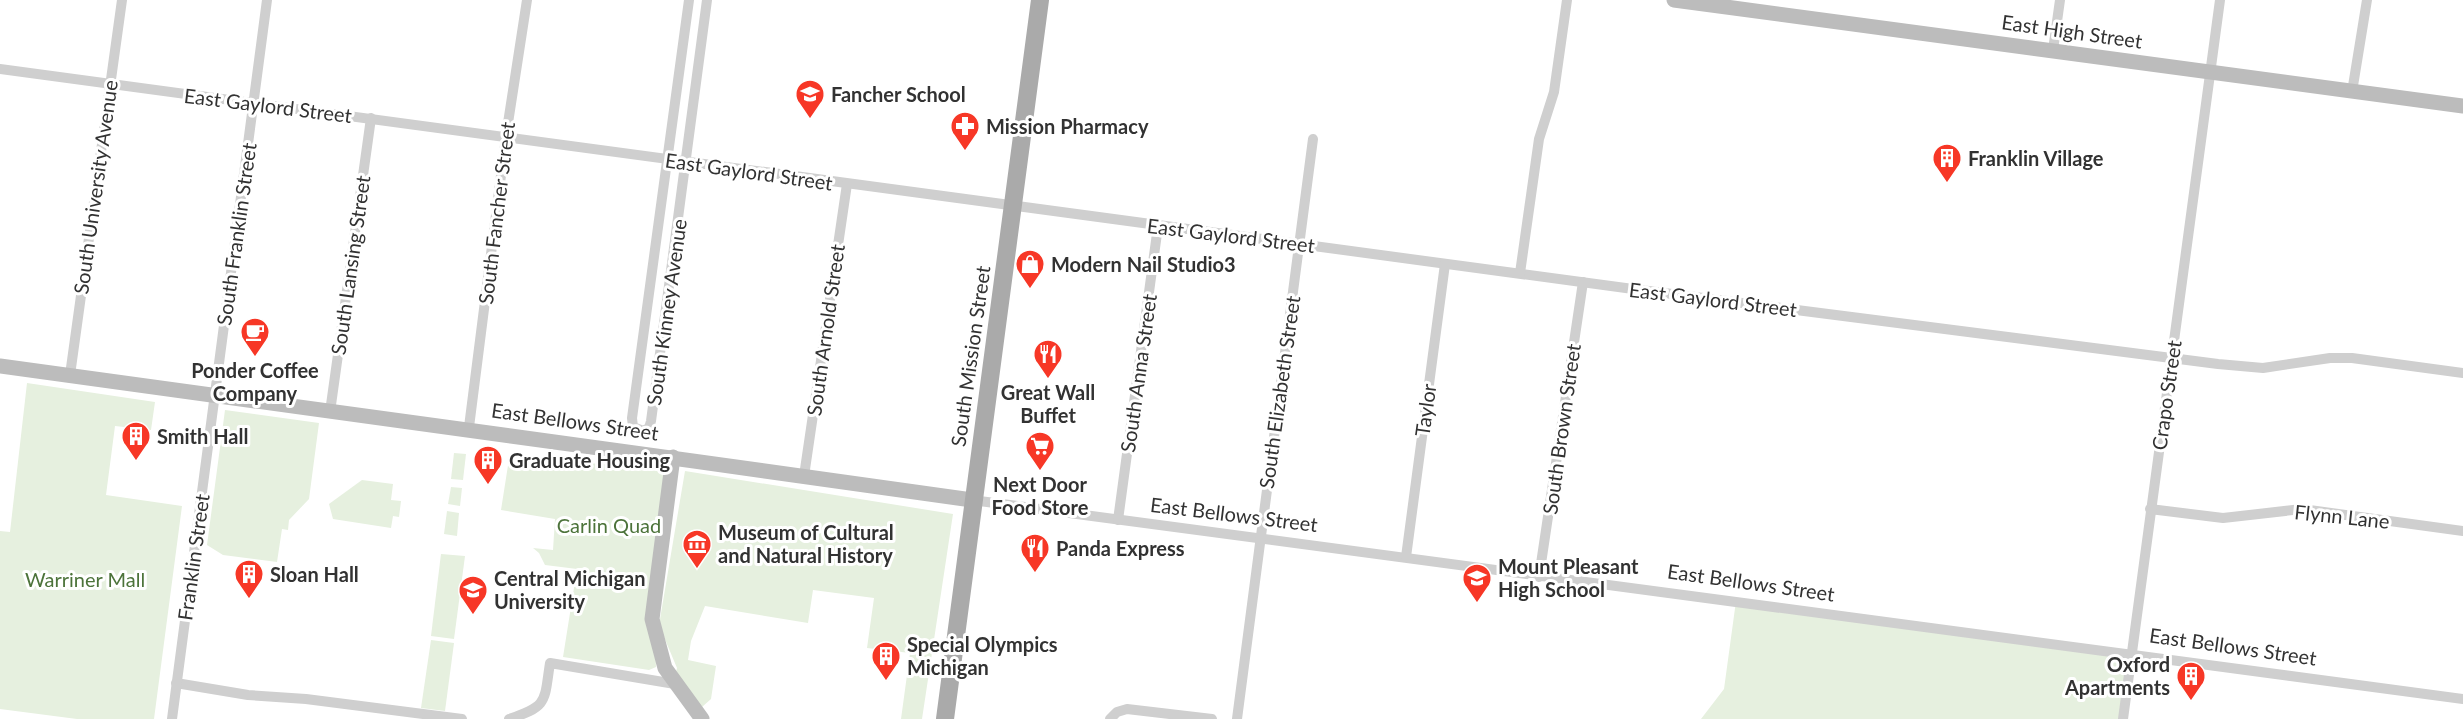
<svg xmlns="http://www.w3.org/2000/svg" width="2463" height="719" viewBox="0 0 2463 719" font-family="Lato,sans-serif">
  <style>
    .green { fill: #e6f0df }
    .lines { fill: none; stroke-linecap: round; stroke-linejoin: round }
    .street { stroke: #cfcfcf; stroke-width: 10 }
    .secondary { stroke: #bcbcbc; stroke-width: 15 }
    .primary { stroke: #aaa; stroke-width: 18 }
    .labels { text-anchor: middle; dominant-baseline: central; stroke-width: 6; stroke-linejoin: round; paint-order: stroke }
    .street-label { font-size: 20px; fill: #323232; stroke: #fff }
    .poi-label { font-size: 20px; font-weight: bold; fill: #323232; stroke: #fff; text-anchor: start }
    .park-label { font-size: 20px; fill: #4c733a; stroke: #fff }
  </style>
  <rect width="100%" height="100%" fill="#fff"/>
  <!-- green -->
  <g class="green">
    <polygon points="27,383 155,402 151,430 115,426 106,495 182,506 154,719 77,719 0,709 0,531 10,532"/>
    <polygon points="225,410 319,423 309,499 289,520 288,530 282,529 277,562 223,555 207,545"/>
    <polygon points="454,453 466,454 463,480 451,479"/>
    <polygon points="518,458 671,469 654,593 656,667 649,670 563,657 577,569 545,565 539,553 533,548 553,550 555,519 501,510 509,459"/>
    <polygon points="685,471 953,514 922,719 901,719 910,653 867,648 874,598 813,590 808,623 705,606 691,641 688,660 716,666 711,699 702,707 675,676 677,668 659,625"/>
    <polygon points="362,480 393,484 391,500 401,501 399,517 393,516 391,528 333,519 329,504"/>
    <polygon points="451,487 462,488 460,506 448,504"/>
    <polygon points="447,511 459,513 457,536 444,534"/>
    <polygon points="441,554 465,556 454,639 431,636"/>
    <polygon points="1736,601 2132,653 2123,719 1701,719 1724,689"/>
    <polygon points="431,640 454,643 445,711 421,708"/>
  </g>
  <g class="lines">
    <!-- street -->
    <g class="street">
      <polyline points="689,0 632,418 633,427 643,431 649,428 651,421 707,0"/>
      <polyline points="2053,50 2060,0"/>
      <polyline points="0,69 1633,289 2218,364 2263,368 2330,358 2352,358 2463,373"/>
      <polyline points="2352,92 2367,0"/>
      <polyline points="1520,273 1539,139 1554,92 1567,0"/>
      <polyline points="70,375 122,0"/>
      <polyline points="330,412 371,118"/>
      <polyline points="469,427 506,136 527,0"/>
      <polyline points="804,476 847,184"/>
      <polyline points="972,500 2463,699"/>
      <polyline points="2150,509 2223,518 2302,509 2463,531"/>
      <polyline points="1118,520 1158,226"/>
      <polyline points="1406,557 1445,264"/>
      <polyline points="1539,577 1583,282"/>
      <polyline points="176,683 248,695 306,699 462,719"/>
      <polyline points="172,719 267,0"/>
      <path d="M509,719C549,706 544,701 550,663L675,684"/>
      <polyline points="1110,719 1117,712 1127,709 1212,719"/>
      <polyline points="1237,719 1313,139"/>
      <polyline points="2123,719 2220,0"/>
    </g>
    <!-- secondary -->
    <g class="secondary">
      <polyline points="1674,0 2463,106"/>
      <path d="M0,366C324,408 648,455 972,500"/>
      <polyline points="673,457 652,619 665,668 702,719"/>
    </g>
    <!-- primary -->
    <polyline class="primary" points="945,719 1040,0"/>
  </g>
  <!-- icons -->
  <defs>
    <g id="school-pin" transform="scale(1.5)"><path d="M0 17L-7.5 6A9.5 9.5 0 1 1 7.5 6Z" fill="#f73726" stroke="#fff"/><path d="M0-5L7-2L0 1L-7-2ZM-4 1L0 2.5L4 1V4Q0 6-4 4Z" fill="#fff"/></g>
    <g id="pharmacy-pin" transform="scale(1.5)"><path d="M0 17L-7.5 6A9.5 9.5 0 1 1 7.5 6Z" fill="#f73726" stroke="#fff"/><path d="M-2-6h4v4h4v4h-4v4h-4v-4h-4v-4h4Z" fill="#fff"/></g>
    <g id="building-pin" transform="scale(1.5)"><path d="M0 17L-7.5 6A9.5 9.5 0 1 1 7.5 6Z" fill="#f73726" stroke="#fff"/><path d="M-4-6H4V6H1V3H-1V6H-4ZM-2.5-4.3h1.7v1.8h-1.7ZM.8-4.3h1.7v1.8H.8ZM-2.5-1h1.7V.8h-1.7ZM.8-1h1.7V.8H.8Z" fill="#fff"/></g>
    <g id="shop-pin" transform="scale(1.5)"><path d="M0 17L-7.5 6A9.5 9.5 0 1 1 7.5 6Z" fill="#f73726" stroke="#fff"/><path d="M-5-2.5h2.3a2.7 3.5 0 0 1 5.4 0H5L5.5 6h-11ZM-1.5-2.5h3a1.5 2.3 0 0 0-3 0Z" fill="#fff"/></g>
    <g id="cafe-pin" transform="scale(1.5)"><path d="M0 17L-7.5 6A9.5 9.5 0 1 1 7.5 6Z" fill="#f73726" stroke="#fff"/><path d="M-5.5-4.5H6V0H3Q3 3.5 0 3.5H-2.5Q-5.5 3.5-5.5 0ZM3-3.2v2h1.7v-2ZM-6 4.5H4V6H-6Z" fill="#fff"/></g>
    <g id="restaurant-pin" transform="scale(1.5)"><path d="M0 17L-7.5 6A9.5 9.5 0 1 1 7.5 6Z" fill="#f73726" stroke="#fff"/><path d="M-5-6h1v4h1v-4h1v4h1v-4h1v5L-1.5 .5V6h-2V.5L-5-1ZM5-6V6H3V1.5H1.5Q1.5-4 5-6Z" fill="#fff"/></g>
    <g id="supermarket-pin" transform="scale(1.5)"><path d="M0 17L-7.5 6A9.5 9.5 0 1 1 7.5 6Z" fill="#f73726" stroke="#fff"/><path d="M-6-5.5h2.5l.6 2H6L4.5 2H-2.5L-4.4-4H-6ZM-1.5 3.2a1.3 1.3 0 1 0 .1 0ZM3 3.2a1.3 1.3 0 1 0 .1 0Z" fill="#fff"/></g>
    <g id="museum-pin" transform="scale(1.5)"><path d="M0 17L-7.5 6A9.5 9.5 0 1 1 7.5 6Z" fill="#f73726" stroke="#fff"/><path d="M0-6L6-3V-2H-6V-3ZM-5-1h2V3h-2ZM-1-1h2V3h-2ZM3-1h2V3H3ZM-6 4H6V6H-6Z" fill="#fff"/></g>
    <g id="university-pin" transform="scale(1.5)"><path d="M0 17L-7.5 6A9.5 9.5 0 1 1 7.5 6Z" fill="#f73726" stroke="#fff"/><path d="M0-5L7-2L0 1L-7-2ZM-4 1L0 2.5L4 1V4Q0 6-4 4Z" fill="#fff"/></g>
  </defs>
  <g fill-rule="evenodd">
    <use href="#school-pin" x="810" y="94"/>
    <use href="#pharmacy-pin" x="965" y="126"/>
    <use href="#building-pin" x="1947" y="158"/>
    <use href="#shop-pin" x="1030" y="264"/>
    <use href="#cafe-pin" x="255" y="332"/>
    <use href="#restaurant-pin" x="1048" y="354"/>
    <use href="#building-pin" x="136" y="436"/>
    <use href="#supermarket-pin" x="1040" y="446"/>
    <use href="#building-pin" x="488" y="460"/>
    <use href="#museum-pin" x="697" y="544"/>
    <use href="#restaurant-pin" x="1035" y="548"/>
    <use href="#building-pin" x="249" y="574"/>
    <use href="#school-pin" x="1477" y="578"/>
    <use href="#university-pin" x="473" y="590"/>
    <use href="#building-pin" x="886" y="656"/>
    <use href="#building-pin" x="2191" y="676"/>
  </g>
  <g class="labels">
    <!-- street labels -->
    <g class="street-label">
      <text transform="translate(2072 31) rotate(8)">East High Street</text>
      <text transform="translate(268 105) rotate(7)">East Gaylord Street</text>
      <text transform="translate(749 171) rotate(8)">East Gaylord Street</text>
      <text transform="translate(95 187) rotate(-82)">South University Avenue</text>
      <text transform="translate(496 213) rotate(-83)">South Fancher Street</text>
      <text transform="translate(236 234) rotate(-82)">South Franklin Street</text>
      <text transform="translate(1231 235) rotate(7)">East Gaylord Street</text>
      <text transform="translate(350 265) rotate(-82)">South Lansing Street</text>
      <text transform="translate(1713 299) rotate(7)">East Gaylord Street</text>
      <text transform="translate(666 312) rotate(-82)">South Kinney Avenue</text>
      <text transform="translate(825 330) rotate(-82)">South Arnold Street</text>
      <text transform="translate(970 356) rotate(-82)">South Mission Street</text>
      <text transform="translate(1138 373) rotate(-82)">South Anna Street</text>
      <text transform="translate(1279 392) rotate(-82)">South Elizabeth Street</text>
      <text transform="translate(2166 395) rotate(-82)">Crapo Street</text>
      <text transform="translate(1425 410) rotate(-82)">Taylor</text>
      <text transform="translate(575 421) rotate(8)">East Bellows Street</text>
      <text transform="translate(1561 429) rotate(-82)">South Brown Street</text>
      <text transform="translate(1234 514) rotate(7)">East Bellows Street</text>
      <text transform="translate(2342 516) rotate(6)">Flynn Lane</text>
      <text transform="translate(193 557) rotate(-82)">Franklin Street</text>
      <text transform="translate(1751 582) rotate(8)">East Bellows Street</text>
      <text transform="translate(2233 646) rotate(8)">East Bellows Street</text>
    </g>
    <!-- poi labels -->
    <g class="poi-label">
      <text x="831" y="94">Fancher School</text>
      <text x="986" y="126">Mission Pharmacy</text>
      <text x="1968" y="158">Franklin Village</text>
      <text x="1051" y="264">Modern Nail Studio3</text>
      <text x="255" y="370" text-anchor="middle">Ponder Coffee<tspan x="255" dy="23">Company</tspan></text>
      <text x="1048" y="392" text-anchor="middle">Great Wall<tspan x="1048" dy="23">Buffet</tspan></text>
      <text x="157" y="436">Smith Hall</text>
      <text x="509" y="460">Graduate Housing</text>
      <text x="1040" y="484" text-anchor="middle">Next Door<tspan x="1040" dy="23">Food Store</tspan></text>
      <text x="718" y="532">Museum of Cultural<tspan x="718" dy="23">and Natural History</tspan></text>
      <text x="1056" y="548">Panda Express</text>
      <text x="1498" y="566">Mount Pleasant<tspan x="1498" dy="23">High School</tspan></text>
      <text x="270" y="574">Sloan Hall</text>
      <text x="494" y="578">Central Michigan<tspan x="494" dy="23">University</tspan></text>
      <text x="907" y="644">Special Olympics<tspan x="907" dy="23">Michigan</tspan></text>
      <text x="2170" y="664" text-anchor="end">Oxford<tspan x="2170" dy="23">Apartments</tspan></text>
    </g>
    <!-- park labels -->
    <g class="park-label">
      <text x="609" y="525">Carlin Quad</text>
      <text x="85" y="579">Warriner Mall</text>
    </g>
  </g>
</svg>
